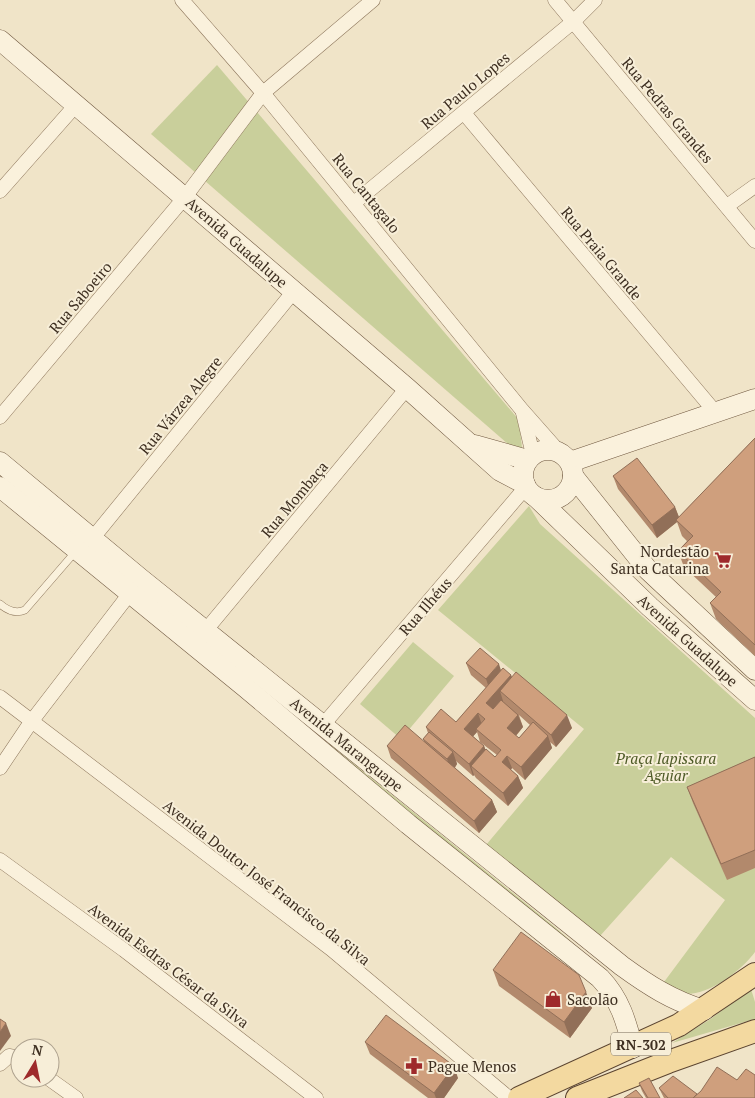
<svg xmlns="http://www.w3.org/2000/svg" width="755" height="1098" viewBox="0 0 755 1098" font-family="'PT Serif',serif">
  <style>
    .green { fill: #c9cf9b }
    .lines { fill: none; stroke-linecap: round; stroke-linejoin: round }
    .service-casing { stroke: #8d765c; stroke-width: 8 }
    .minor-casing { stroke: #8d765c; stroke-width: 15 }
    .secondary-casing { stroke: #6f573f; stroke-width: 21 }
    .primary-casing { stroke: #5b4430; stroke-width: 24 }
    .service { stroke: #faf1dc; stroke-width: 7 }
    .minor { stroke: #faf1dc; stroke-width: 14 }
    .secondary { stroke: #faf1dc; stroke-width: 20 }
    .primary { stroke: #f3d9a0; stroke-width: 22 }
    .wall { fill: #b2896c; fill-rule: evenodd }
    .shaded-wall { fill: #916f58 }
    .building { fill: #cf9f7d; stroke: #916f58 }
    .labels { text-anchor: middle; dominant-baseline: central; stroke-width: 4; stroke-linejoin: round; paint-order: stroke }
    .shield { fill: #f7eed8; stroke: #756857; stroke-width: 1 }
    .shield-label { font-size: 14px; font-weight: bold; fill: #3d2e20 }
    .street-label { font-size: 15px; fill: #3d2e20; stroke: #f7eed8 }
    .poi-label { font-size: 15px; fill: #3d2e20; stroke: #f7eed8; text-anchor: start }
    .park-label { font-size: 15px; font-style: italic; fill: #4d5a26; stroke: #f7eed8 }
  </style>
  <rect width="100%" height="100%" fill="#f0e4c8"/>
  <!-- green -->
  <g class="green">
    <polygon points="217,65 519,420 523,457 151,134"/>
    <path d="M529,506L540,524L755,718V952C741,971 709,996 683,994C676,993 668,988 661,986L725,900L671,857L600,936L486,845L584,729L438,610Z"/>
    <polygon points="413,642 454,676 401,739 360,704"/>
    <polygon points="328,743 556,928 582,951 321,744"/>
    <polygon points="751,989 755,1002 755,1019 672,1043 709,1020"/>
  </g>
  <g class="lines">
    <!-- service casing -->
    <g class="service-casing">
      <path id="service" d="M0,604C8,611 16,614 25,610L76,551"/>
    </g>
    <!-- minor casing -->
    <g class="minor-casing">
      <g id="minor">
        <polyline points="182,0 263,93 522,410 560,453"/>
        <polyline points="555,0 755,241"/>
        <polyline points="464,113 716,413"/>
        <polyline points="0,191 75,106"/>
        <polyline points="354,203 574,21 595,0"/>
        <polyline points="727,206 755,186"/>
        <polyline points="523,413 533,455"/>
        <polyline points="0,417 185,197 263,93 373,0"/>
        <polyline points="92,539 294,291"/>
        <polyline points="206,630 407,388"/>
        <polyline points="0,697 331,949 509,1098"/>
        <polyline points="323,725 526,487"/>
        <polyline points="0,768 31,722 134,588"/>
        <polyline points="0,860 124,950 316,1098"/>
        <polyline points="0,1064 9,1056 20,1058"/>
        <polyline points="48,1078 76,1098"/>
      </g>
    </g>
    <!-- secondary casing -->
    <g class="secondary-casing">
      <g id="secondary">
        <polyline points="0,40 407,388 500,471 525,484"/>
        <polyline points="475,445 528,460"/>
        <circle cx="548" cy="475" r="25"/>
        <path d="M0,462L141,579L622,966C648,985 673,1001 704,1010"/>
        <polyline points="570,462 755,399"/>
        <polyline points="573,476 648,570 755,670"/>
        <path d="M0,487L245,687L408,824L600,978C620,999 626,1021 633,1048"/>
        <polyline points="536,497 650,607 755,700"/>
      </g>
    </g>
    <!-- primary casing -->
    <g class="primary-casing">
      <g id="primary">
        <polyline points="519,1098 679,1025 755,974"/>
        <polyline points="577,1098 668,1062 755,1031"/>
      </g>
    </g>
    <!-- service -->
    <use href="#service" class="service"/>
    <!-- minor -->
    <use href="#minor" class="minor"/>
    <!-- secondary -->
    <use href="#secondary" class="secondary"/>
    <!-- primary -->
    <use href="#primary" class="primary"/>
  </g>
  <!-- wall -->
  <g class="wall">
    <polygon points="755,438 755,656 716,619 710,603 716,597 684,567 678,551 687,541 682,536 677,522 657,538 618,489 613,476 675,507 679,517"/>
    <path d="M466,663L501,670L511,675L512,677L572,728L556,747L550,742L552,748L525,780L512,768L511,770L518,776L523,788L508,806L476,778L474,775L473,776L456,761L457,764L455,768L492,800L497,812L479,833L391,758L387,746L424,741L423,739L428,733L426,727L456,722L486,688L471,675ZM519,715L530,725L519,738L516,736L523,727ZM477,732L480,742L497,755L495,757L485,749L484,746L473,736Z"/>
    <polygon points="755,757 755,868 727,880 693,803 687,787"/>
    <polygon points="493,970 592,1008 570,1038 499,986"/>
    <polygon points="365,1042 458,1078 444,1098 428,1098 370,1054"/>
    <polygon points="737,1080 755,1098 664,1098 659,1088 697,1094"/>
    <polygon points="639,1083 660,1098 646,1098 642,1091"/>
  </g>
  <!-- shaded-wall -->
  <g class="shaded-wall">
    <polygon points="675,507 680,520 676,520 677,522 657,538 652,525"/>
    <polygon points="499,664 503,677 490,691 486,679"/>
    <polygon points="511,675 515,687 500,691 503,701 491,716 486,703"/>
    <polygon points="478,713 482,725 476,729 477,732 469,741 464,729"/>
    <polygon points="518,715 523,727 512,740 507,728"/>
    <polygon points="567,715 572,728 556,747 551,735"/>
    <polygon points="548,736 552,748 525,780 521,767"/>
    <polygon points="484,746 489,758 471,766 474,775 473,776 469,764"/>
    <polygon points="453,752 457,764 451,772 447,759"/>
    <polygon points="507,756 512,768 506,775 502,762"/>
    <polygon points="518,776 523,788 508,806 503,793"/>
    <polygon points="492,800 497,812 479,833 474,821"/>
    <polygon points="586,992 592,1008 570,1038 564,1022"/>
    <polygon points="6,1023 11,1036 0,1051 0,1032"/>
    <polygon points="454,1066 458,1078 444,1098 436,1098 434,1093"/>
  </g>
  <!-- building -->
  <g class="building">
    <polygon points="755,438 755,645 710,603 721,592 678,551 693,536 676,520"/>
    <polygon points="637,458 675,507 652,525 613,476"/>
    <polygon points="480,648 499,664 486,679 466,663"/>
    <polygon points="503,668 511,675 486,703 493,709 501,700 518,715 507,728 519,738 533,722 548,736 521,767 507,756 502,762 518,776 503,793 471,766 486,749 495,757 501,750 476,729 485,719 478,713 464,729 484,746 469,764 426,727 441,709 456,722"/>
    <polygon points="516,672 567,715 551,735 500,691"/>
    <polygon points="405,725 492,800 474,821 387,746"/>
    <polygon points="429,732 453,752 447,759 423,739"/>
    <polygon points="755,757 755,850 721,864 687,787"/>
    <polygon points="521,932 579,975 586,992 564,1022 493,970"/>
    <polygon points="386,1015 454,1066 434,1093 365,1042"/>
    <polygon points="0,1019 6,1023 0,1032"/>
    <polygon points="717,1067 737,1080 746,1069 755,1075 755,1098 693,1098 701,1091"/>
    <polygon points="673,1076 697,1094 693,1098 668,1098 659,1088"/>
    <polygon points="649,1078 660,1098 648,1098 639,1083"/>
    <polygon points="636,1090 643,1098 624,1098"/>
  </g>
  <!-- icons -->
  <defs>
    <g id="supermarket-bare" transform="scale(1.35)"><path d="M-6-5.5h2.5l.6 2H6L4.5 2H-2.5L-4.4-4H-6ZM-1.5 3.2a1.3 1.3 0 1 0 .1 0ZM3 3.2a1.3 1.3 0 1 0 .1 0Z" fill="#9e2a2b" stroke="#f7eed8" stroke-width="2.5" paint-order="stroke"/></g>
    <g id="shop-bare" transform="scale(1.35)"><path d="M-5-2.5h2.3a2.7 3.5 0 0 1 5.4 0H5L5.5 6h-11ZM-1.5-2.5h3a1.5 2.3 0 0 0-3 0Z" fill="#9e2a2b" stroke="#f7eed8" stroke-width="2.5" paint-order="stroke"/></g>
    <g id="pharmacy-bare" transform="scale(1.35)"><path d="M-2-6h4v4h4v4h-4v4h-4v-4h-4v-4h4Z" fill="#9e2a2b" stroke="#f7eed8" stroke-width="2.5" paint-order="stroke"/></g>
  </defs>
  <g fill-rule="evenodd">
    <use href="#supermarket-bare" x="723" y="560"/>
    <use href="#shop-bare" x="553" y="999"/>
    <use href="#pharmacy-bare" x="414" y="1066"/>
  </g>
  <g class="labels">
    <!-- shield labels -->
    <rect class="shield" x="611" y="1032.5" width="60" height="23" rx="4"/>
    <g class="shield-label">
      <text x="641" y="1044">RN-302</text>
    </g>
    <!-- street labels -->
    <g class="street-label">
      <text transform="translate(465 90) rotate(-40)">Rua Paulo Lopes</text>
      <text transform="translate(668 110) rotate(50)">Rua Pedras Grandes</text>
      <text transform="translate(367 193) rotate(51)">Rua Cantagalo</text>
      <text transform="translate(237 242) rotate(41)">Avenida Guadalupe</text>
      <text transform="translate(602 253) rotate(50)">Rua Praia Grande</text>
      <text transform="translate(80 297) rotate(-50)">Rua Saboeiro</text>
      <text transform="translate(180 405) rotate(-51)">Rua Várzea Alegre</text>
      <text transform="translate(294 499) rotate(-50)">Rua Mombaça</text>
      <text transform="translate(425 606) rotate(-49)">Rua Ilhéus</text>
      <text transform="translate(688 640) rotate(42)">Avenida Guadalupe</text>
      <text transform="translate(347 744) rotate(39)">Avenida Maranguape</text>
      <text transform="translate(267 882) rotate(38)">Avenida Doutor José Francisco da Silva</text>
      <text transform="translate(169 965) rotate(37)">Avenida Esdras César da Silva</text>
    </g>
    <!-- poi labels -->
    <g class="poi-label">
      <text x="709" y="551" text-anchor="end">Nordestão<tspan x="709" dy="17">Santa Catarina</tspan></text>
      <text x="567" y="999">Sacolão</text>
      <text x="428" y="1066">Pague Menos</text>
    </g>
    <!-- park labels -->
    <g class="park-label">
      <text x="666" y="758">Praça Iapissara<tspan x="666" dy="17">Aguiar</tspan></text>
    </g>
  </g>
  <!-- north arrow -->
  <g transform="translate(35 1063) rotate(10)"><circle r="24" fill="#f7eed8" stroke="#ada18e"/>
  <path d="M0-4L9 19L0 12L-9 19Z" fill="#9e2a2b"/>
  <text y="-8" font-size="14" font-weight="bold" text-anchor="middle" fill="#3d2e20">N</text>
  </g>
</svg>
